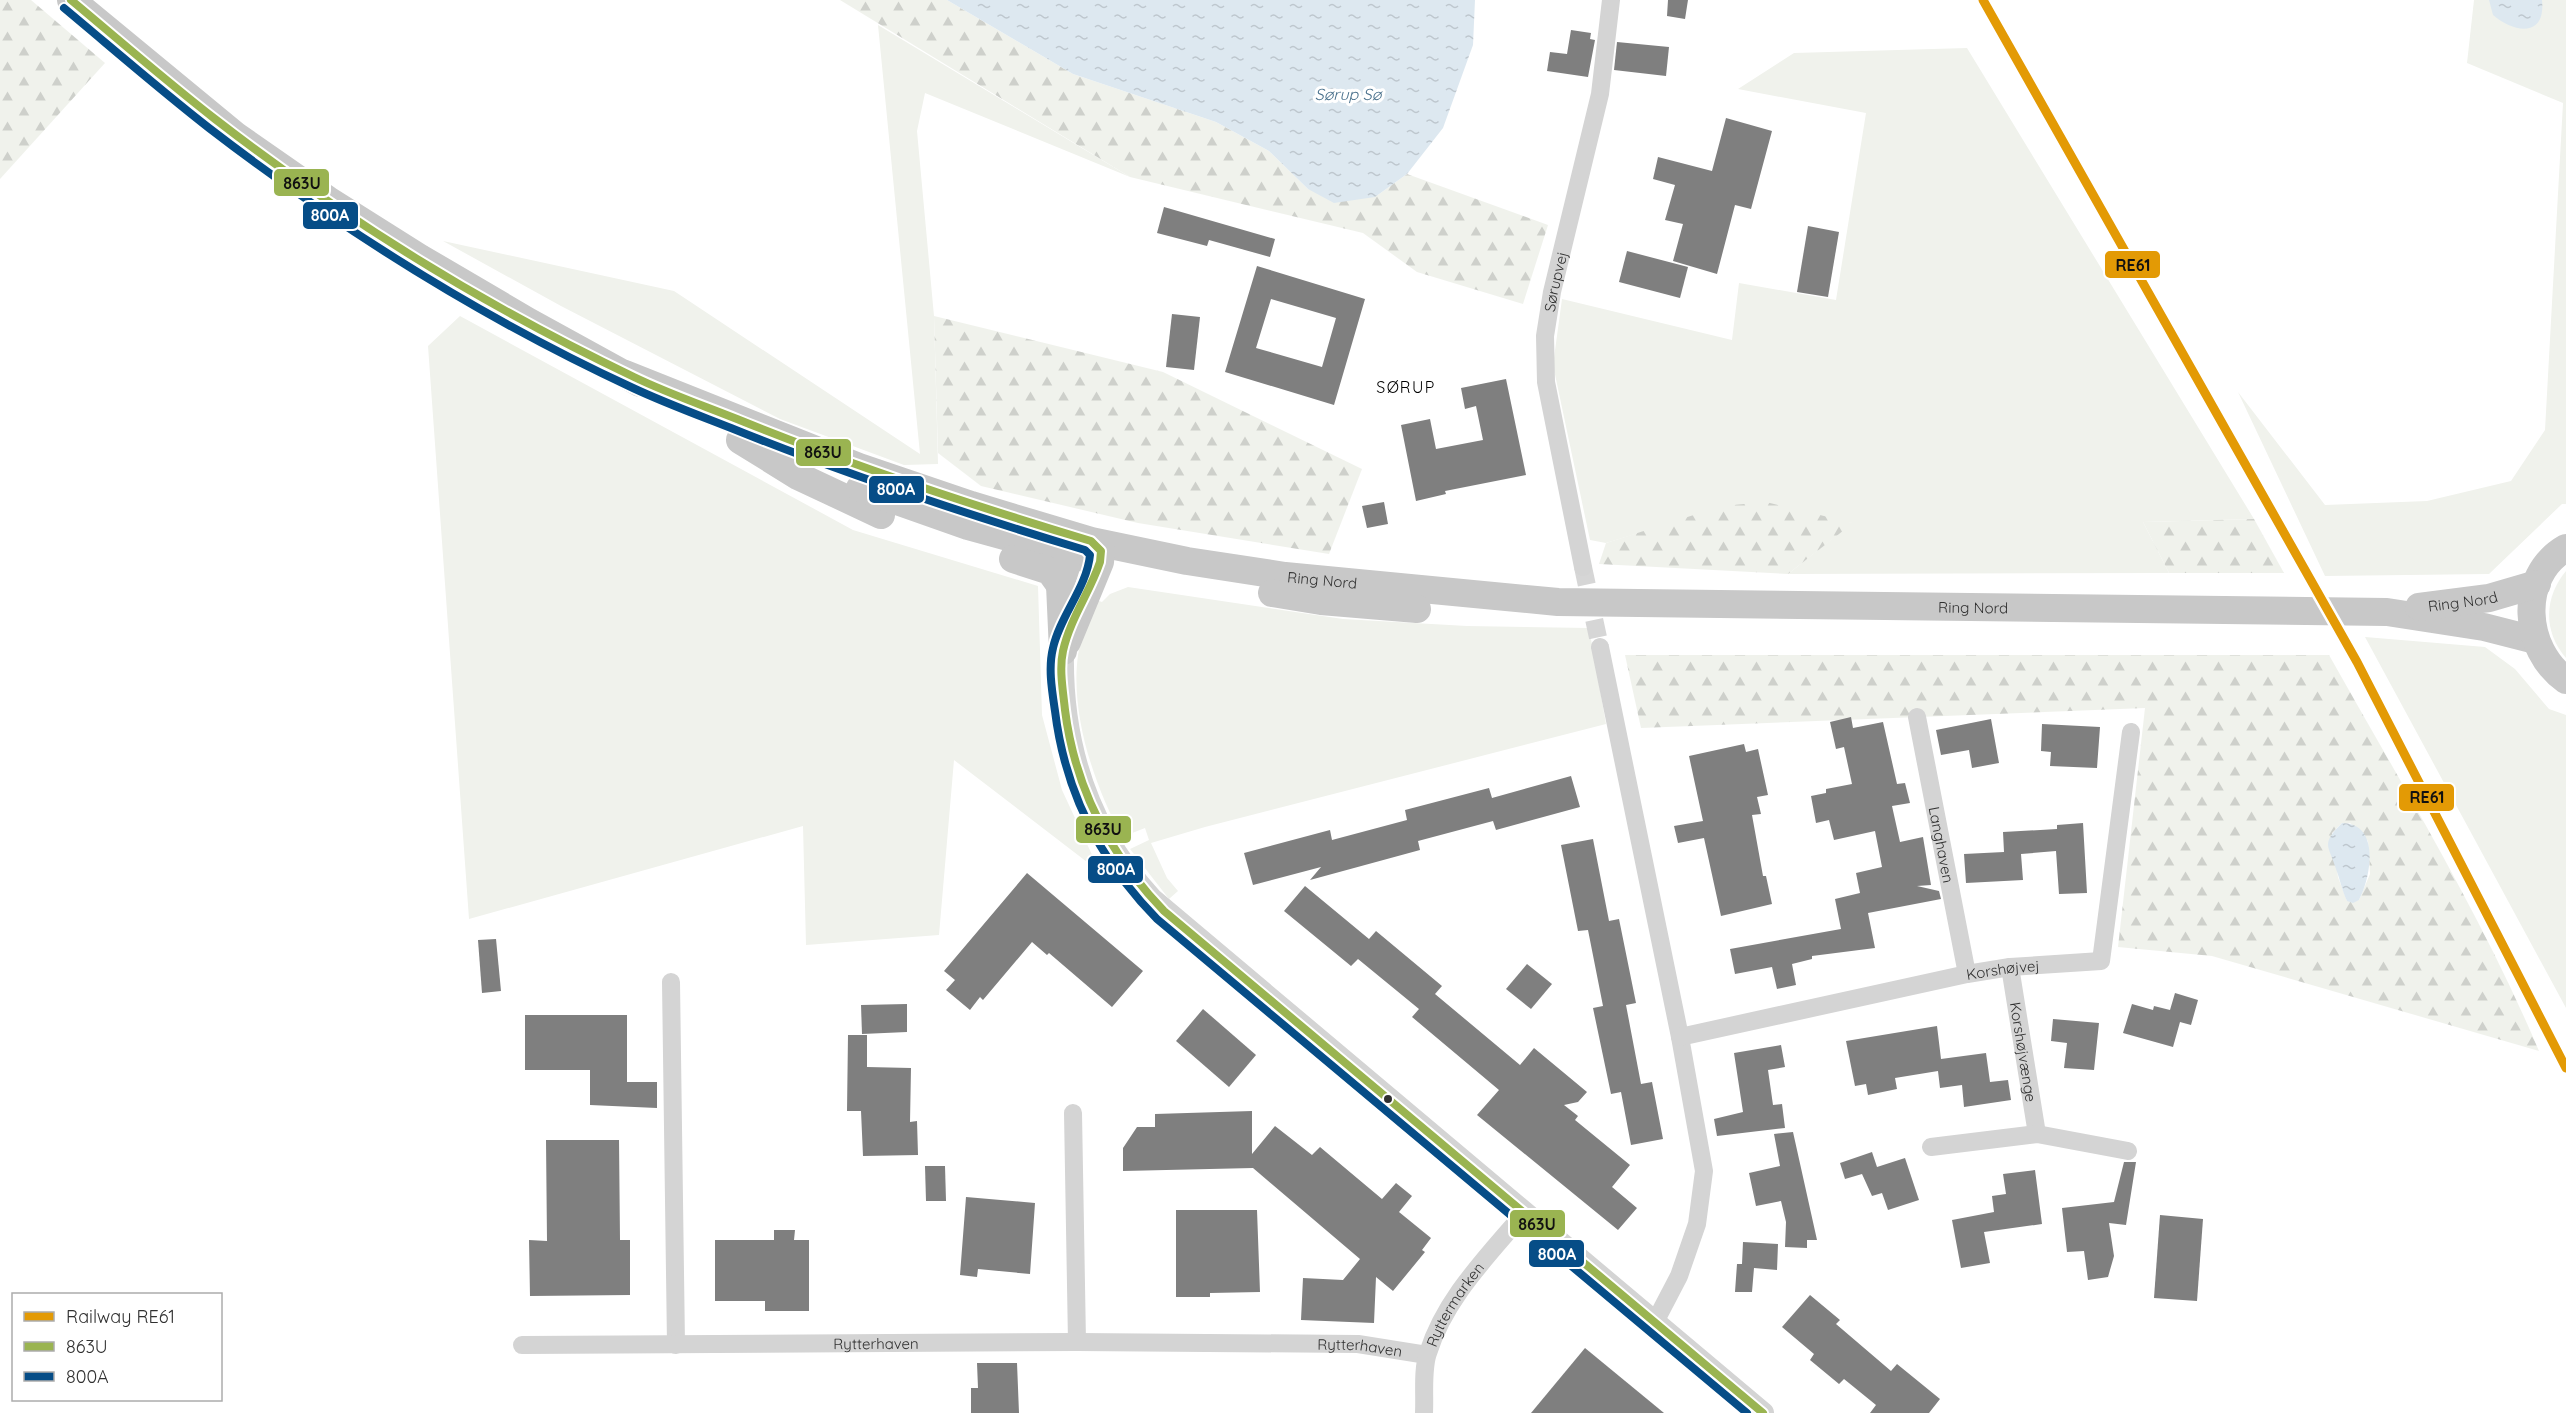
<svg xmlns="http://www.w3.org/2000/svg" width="2566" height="1413" viewBox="0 0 2566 1413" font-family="Quicksand,sans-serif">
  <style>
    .grass { fill: #f0f2ec }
    .forest { fill: url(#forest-firs); fill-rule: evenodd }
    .water { fill: url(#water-ripples) }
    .building { fill: #7f7f7f; fill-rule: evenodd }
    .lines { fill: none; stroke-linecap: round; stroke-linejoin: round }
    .minor-tunnel { stroke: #d6d6d6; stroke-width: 18; stroke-dasharray: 18 9; stroke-linecap: butt }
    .minor { stroke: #d4d4d4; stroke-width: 18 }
    .tertiary { stroke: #d4d4d4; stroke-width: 22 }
    .primary { stroke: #c8c8c8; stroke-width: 28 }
    .bus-1-casing { stroke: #fff; stroke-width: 12 }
    .bus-2-casing { stroke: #fff; stroke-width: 12 }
    .bus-1 { stroke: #9ab451; stroke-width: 8 }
    .bus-2 { stroke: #064d87; stroke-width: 8 }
    .rail-1-casing { stroke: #fff; stroke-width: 14 }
    .rail-1 { stroke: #e39a05; stroke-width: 9 }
    .bus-dot { fill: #303030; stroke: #fff; stroke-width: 2 }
    .labels { text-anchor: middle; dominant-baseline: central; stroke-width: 6; stroke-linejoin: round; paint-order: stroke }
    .street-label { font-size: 15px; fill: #303030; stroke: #fff }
    .water-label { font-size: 16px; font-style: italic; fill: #466e8a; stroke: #fff }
    .neighbourhood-label { font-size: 16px; letter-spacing: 1.5px; fill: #000; stroke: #fff }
    .line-badge { stroke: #fff; stroke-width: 2 }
    .badge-label { font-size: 16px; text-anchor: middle; font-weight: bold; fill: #fff }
    .pale-badge-label { font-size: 16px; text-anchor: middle; font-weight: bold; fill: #111 }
  </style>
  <defs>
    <pattern id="forest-firs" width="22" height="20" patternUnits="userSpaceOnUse" patternTransform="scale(1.5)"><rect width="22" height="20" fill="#f0f2ec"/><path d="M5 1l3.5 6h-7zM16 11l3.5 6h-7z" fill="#ced0cb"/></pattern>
    <pattern id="water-ripples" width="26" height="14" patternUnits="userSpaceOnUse" patternTransform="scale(1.5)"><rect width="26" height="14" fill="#dde8f0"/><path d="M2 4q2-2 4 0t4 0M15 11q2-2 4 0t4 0" fill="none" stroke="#bec7ce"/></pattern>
  </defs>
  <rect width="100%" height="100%" fill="#fff"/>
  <!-- grass -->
  <g class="grass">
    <polygon points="2474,0 2566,0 2566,504 2562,504 2489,574 2325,576 2238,392 2325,505 2427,501 2511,481 2545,430 2563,103 2467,63"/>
    <polygon points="878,25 1130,177 925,93 917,131 934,316 938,464 904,465 780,419 561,306 443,241 674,291 920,454"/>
    <polygon points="1967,48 2254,519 2143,522 2169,573 1788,574 1852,523 1727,506 1606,543 1590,540 1553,365 1562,299 1732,340 1739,283 1836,300 1866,113 1738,89 1794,53"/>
    <polygon points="460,316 853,530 1038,586 1042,715 1062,790 1100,872 954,760 939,935 806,945 803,826 469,919 428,346"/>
    <path d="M2566,571V658C2543,632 2544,597 2566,571Z"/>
    <path d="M1128,587L1343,619L1467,626L1589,628L1606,724L1205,827L1151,843L1167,878L1178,891L1169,899L1130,849L1149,840L1145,828L1122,837C1092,781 1062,694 1084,630C1087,620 1092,610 1096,600L1102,602L1110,594Z"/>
    <polygon points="2365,637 2485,647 2515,669 2549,709 2566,715 2566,1008"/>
  </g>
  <!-- forest -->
  <g class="forest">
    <polygon points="0,0 31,0 105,63 0,179"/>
    <polygon points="840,0 947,0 1073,74 1216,122 1269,151 1308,189 1375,197 1407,174 1548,225 1523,304 1417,272 1363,233 1130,177"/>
    <polygon points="934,316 1163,372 1362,469 1329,554 1138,523 981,486 938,453"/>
    <polygon points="1766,502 1853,523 1788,574 1599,564 1606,543 1722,506"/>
    <polygon points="2254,519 2284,573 2169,573 2143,522"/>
    <path d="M1625,655H2329C2402,785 2481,914 2539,1051L2212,956L2118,947L2145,708L1641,728ZM2342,823H2350L2368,841L2370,874L2359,900L2347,901L2338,877L2332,833Z"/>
  </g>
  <!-- water -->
  <g class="water">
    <polygon points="947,0 1475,0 1473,45 1443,128 1407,174 1375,197 1334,203 1308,189 1269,151 1216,122 1073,74"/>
    <path d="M2489,0H2542C2546,37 2515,34 2493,15Z"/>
    <path d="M2342,823C2381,823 2371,878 2359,900L2353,903L2347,901C2342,890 2340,880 2336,869C2329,845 2320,845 2342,823Z"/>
  </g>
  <!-- building -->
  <g class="building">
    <polygon points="1668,0 1688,0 1685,19 1667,16"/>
    <polygon points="1571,30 1591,33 1590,39 1595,40 1588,77 1547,71 1550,52 1567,54"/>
    <polygon points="1617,42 1669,47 1666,76 1614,70"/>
    <polygon points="1726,118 1772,131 1751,209 1735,205 1717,274 1673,261 1683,224 1665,220 1675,185 1653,179 1658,157 1712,171"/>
    <polygon points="1164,207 1275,239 1270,257 1209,240 1207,246 1157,233"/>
    <polygon points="1808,226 1839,232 1828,297 1797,292"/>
    <polygon points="1627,251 1688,267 1680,298 1619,282"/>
    <path d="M1257,266L1365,299L1334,405L1225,372ZM1271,299L1336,318L1322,367L1256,348Z"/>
    <polygon points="1172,314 1200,317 1194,370 1166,367"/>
    <polygon points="1506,379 1526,475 1445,491 1446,494 1416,501 1401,425 1430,419 1436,449 1483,440 1476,406 1465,409 1461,388"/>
    <polygon points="1384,502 1388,524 1367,528 1362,506"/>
    <polygon points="1851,717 1853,728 1883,722 1897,784 1905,783 1910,803 1892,806 1900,842 1923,837 1931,885 1917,886 1939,891 1941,899 1868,913 1875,948 1812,956 1812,959 1792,964 1796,985 1777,989 1772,967 1735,974 1730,949 1841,929 1835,899 1860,893 1856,873 1882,867 1875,831 1834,840 1829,820 1816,823 1811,796 1826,793 1826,789 1852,784 1844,747 1836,749 1830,722"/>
    <polygon points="1991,719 1999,763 1972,768 1969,750 1941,755 1936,730"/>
    <polygon points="2042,724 2100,727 2097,768 2050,766 2051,752 2041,751"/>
    <polygon points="1744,744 1746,752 1758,749 1768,795 1757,797 1761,814 1752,815 1763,876 1766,876 1772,904 1721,916 1704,838 1678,843 1674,826 1703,821 1689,756"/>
    <polygon points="1571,776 1580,807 1496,830 1493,821 1418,841 1420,850 1310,880 1321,867 1253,885 1244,853 1330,830 1332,840 1407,820 1405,810 1489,788 1492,798"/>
    <polygon points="2083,823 2087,893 2059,894 2056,851 2021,854 2023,880 1966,883 1964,854 2004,852 2003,832 2057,829 2057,825"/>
    <polygon points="1593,839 1609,921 1619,919 1636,1003 1626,1005 1641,1084 1652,1082 1663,1139 1631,1145 1621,1092 1611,1094 1593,1008 1603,1006 1588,930 1578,931 1561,845"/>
    <polygon points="1027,873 1143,971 1112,1007 1049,953 1047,955 1032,942 983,1000 980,997 970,1010 946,990 955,980 944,971"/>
    <polygon points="1305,886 1369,939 1376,931 1442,986 1435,994 1520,1065 1534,1048 1587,1092 1578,1102 1564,1105 1578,1116 1575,1120 1630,1165 1612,1187 1637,1208 1618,1230 1477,1115 1499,1090 1412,1017 1419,1009 1358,959 1351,966 1284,911"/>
    <polygon points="496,939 501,991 482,993 478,940"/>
    <polygon points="1527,964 1552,984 1531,1009 1506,989"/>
    <polygon points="2175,993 2198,1000 2191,1025 2180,1022 2173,1047 2123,1033 2132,1004 2153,1010 2154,1006 2170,1010"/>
    <polygon points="907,1004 907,1032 862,1034 861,1005"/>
    <polygon points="1203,1009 1256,1055 1229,1087 1176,1041"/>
    <polygon points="525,1015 627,1015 627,1082 657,1082 657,1108 590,1105 590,1070 525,1070"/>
    <polygon points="2053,1019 2099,1023 2094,1070 2064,1068 2067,1043 2051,1041"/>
    <polygon points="1937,1026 1941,1059 1986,1053 1990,1082 2008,1080 2011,1100 1964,1107 1962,1085 1940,1088 1938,1071 1895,1078 1897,1089 1868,1095 1866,1084 1855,1086 1846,1041"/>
    <polygon points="848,1035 867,1035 867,1067 911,1068 910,1122 917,1121 918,1155 863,1156 861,1111 847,1111"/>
    <polygon points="1781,1045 1785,1067 1768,1070 1773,1105 1782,1104 1785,1128 1717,1136 1714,1119 1743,1112 1734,1053"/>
    <polygon points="1252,1111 1252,1154 1275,1126 1312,1155 1320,1147 1382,1199 1396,1183 1412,1196 1399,1212 1431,1238 1422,1250 1425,1252 1393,1291 1376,1277 1374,1323 1301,1320 1303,1278 1343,1280 1360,1259 1253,1168 1123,1171 1123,1148 1137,1127 1155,1127 1155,1114"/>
    <polygon points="1793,1132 1817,1240 1807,1240 1807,1248 1785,1247 1786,1222 1781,1201 1756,1206 1749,1173 1780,1166 1774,1134"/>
    <polygon points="546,1140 619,1140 620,1240 630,1240 630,1295 530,1296 529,1240 547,1241"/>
    <polygon points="1872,1152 1877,1167 1905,1158 1919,1200 1888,1210 1882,1193 1872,1196 1862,1174 1845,1179 1840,1163"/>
    <polygon points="2124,1162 2136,1162 2126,1225 2109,1223 2114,1256 2108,1277 2088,1280 2084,1251 2067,1252 2062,1208 2114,1202"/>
    <polygon points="925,1166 945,1166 946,1201 926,1201"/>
    <polygon points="2035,1170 2042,1224 1984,1232 1990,1263 1961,1268 1952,1220 1994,1212 1992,1196 2006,1194 2003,1174"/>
    <polygon points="966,1197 1035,1203 1030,1274 978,1269 977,1277 960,1275"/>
    <polygon points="1176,1210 1257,1210 1260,1292 1210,1293 1210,1297 1176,1297"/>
    <polygon points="2160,1215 2203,1219 2197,1301 2154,1298"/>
    <polygon points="774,1230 795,1230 794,1240 809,1240 809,1311 765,1311 765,1301 715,1301 715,1240 774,1240"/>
    <polygon points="1743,1242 1778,1244 1777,1270 1754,1268 1752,1292 1735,1292 1737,1264 1742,1264"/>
    <polygon points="1810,1295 1840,1320 1836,1324 1891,1371 1897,1364 1940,1399 1929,1413 1870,1413 1876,1405 1844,1379 1839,1384 1810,1360 1814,1354 1782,1327"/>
    <polygon points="1585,1348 1664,1413 1531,1413"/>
    <polygon points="977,1363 1017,1363 1019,1413 971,1413 971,1388 978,1388"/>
  </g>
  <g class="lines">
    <!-- minor-tunnel -->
    <polyline class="minor-tunnel" points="1583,567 1600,647"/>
    <!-- minor -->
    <g class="minor">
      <path id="s1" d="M1583,567L1546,382L1545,336L1552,292L1600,94L1611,0"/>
      <polyline points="1600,647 1680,1037 1704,1171 1697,1224 1679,1276 1655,1322"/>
      <path id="s2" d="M1917,717L1967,974"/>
      <path id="s3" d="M2010,967L2037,1134"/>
      <polyline points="671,982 676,1345"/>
      <path id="s4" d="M1680,1037L1967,974L2010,967L2101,961L2131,732"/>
      <polyline points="1073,1113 1077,1342"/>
      <polyline points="1931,1147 2037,1134 2128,1151"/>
      <path id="s5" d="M522,1345L1077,1342L1358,1344L1427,1355"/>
      <path id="s6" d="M1424,1413C1425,1395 1422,1370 1428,1353C1445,1298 1488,1256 1524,1213"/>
    </g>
    <!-- tertiary -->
    <path class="tertiary" d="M1063,651C1061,745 1088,829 1152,899L1763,1413"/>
    <!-- primary -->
    <g class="primary">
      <polyline points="71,0 236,136 328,200 420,258 529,322 640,383"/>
      <path id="s7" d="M625,374L859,467L971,505L1091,541L1187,561L1285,576L1558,602L2387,612L2484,627L2535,640"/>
      <polyline points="740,440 798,476 881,515"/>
      <polyline points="860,488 968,526 1088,559"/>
      <path d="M2566,548C2517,576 2523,650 2566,680"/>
      <polyline points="1013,559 1050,571 1060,585"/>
      <polyline points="1272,593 1321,601 1417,609"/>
      <path id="s8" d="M2419,607L2489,598L2537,584"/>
      <polyline points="1067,642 1100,562 1101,551 1092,542"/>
      <polyline points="1063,651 1060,585 1066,567"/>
    </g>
    <!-- bus-1 casing -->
    <g class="bus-1-casing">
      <path id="bus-1" d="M71,0C119,40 166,81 215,119C344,219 487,307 634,377C667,393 702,405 737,419C853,466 971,505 1091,541L1101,551L1100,562C1090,592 1070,619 1063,651C1059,669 1063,691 1065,710C1075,789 1109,854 1164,911L1763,1413"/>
    </g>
    <!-- bus-2 casing -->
    <g class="bus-2-casing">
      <path id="bus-2" d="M64,8C112,48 159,89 209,128C339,228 484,319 633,388C665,403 698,415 731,428C847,475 966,514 1085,550L1090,555C1087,587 1060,616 1053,648C1048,668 1052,691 1055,711C1065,792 1100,861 1157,919L1747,1413"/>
    </g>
    <!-- bus-1 -->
    <use href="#bus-1" class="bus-1"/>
    <!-- bus-2 -->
    <use href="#bus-2" class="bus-2"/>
    <!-- rail-1 casing -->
    <g class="rail-1-casing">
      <polyline id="rail-1" points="1983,0 2357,662 2566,1068"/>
    </g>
    <!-- rail-1 -->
    <use href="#rail-1" class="rail-1"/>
  </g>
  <!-- markers -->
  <circle class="bus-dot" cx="1388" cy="1099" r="5"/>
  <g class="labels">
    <!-- street labels -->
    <g class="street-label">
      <text stroke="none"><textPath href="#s1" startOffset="290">Sørupvej</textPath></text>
      <text stroke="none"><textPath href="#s7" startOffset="730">Ring Nord</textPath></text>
      <text stroke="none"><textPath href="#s8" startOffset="44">Ring Nord</textPath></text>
      <text stroke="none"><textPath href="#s7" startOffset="1382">Ring Nord</textPath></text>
      <text stroke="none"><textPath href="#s2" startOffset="130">Langhaven</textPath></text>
      <text stroke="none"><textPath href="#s4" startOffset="330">Korshøjvej</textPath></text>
      <text stroke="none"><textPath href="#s3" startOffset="86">Korshøjvænge</textPath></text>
      <text stroke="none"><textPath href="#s6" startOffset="116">Ryttermarken</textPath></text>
      <text stroke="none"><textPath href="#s5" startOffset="354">Rytterhaven</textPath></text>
      <text stroke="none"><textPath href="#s5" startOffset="838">Rytterhaven</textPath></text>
    </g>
    <!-- water labels -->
    <g class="water-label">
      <text x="1348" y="94">Sørup Sø</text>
    </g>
    <!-- neighbourhood labels -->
    <g class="neighbourhood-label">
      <text x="1406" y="387">SØRUP</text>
    </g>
  </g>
  <g class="line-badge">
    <rect x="273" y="168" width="57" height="29" rx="6" fill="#9ab451"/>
    <rect x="302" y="201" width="57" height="29" rx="6" fill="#064d87"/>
    <rect x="2104" y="250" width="57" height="29" rx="6" fill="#e39a05"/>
    <rect x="795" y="438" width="57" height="29" rx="6" fill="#9ab451"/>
    <rect x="868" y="475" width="57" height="29" rx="6" fill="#064d87"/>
    <rect x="2398" y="783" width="57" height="29" rx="6" fill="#e39a05"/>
    <rect x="1075" y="815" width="57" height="29" rx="6" fill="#9ab451"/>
    <rect x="1087" y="855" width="57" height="29" rx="6" fill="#064d87"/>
    <rect x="1509" y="1209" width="57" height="29" rx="6" fill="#9ab451"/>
    <rect x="1528" y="1239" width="57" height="29" rx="6" fill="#064d87"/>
  </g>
  <g class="badge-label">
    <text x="330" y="221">800A</text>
    <text x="896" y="495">800A</text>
    <text x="1116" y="875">800A</text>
    <text x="1557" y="1260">800A</text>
  </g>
  <g class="pale-badge-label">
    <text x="302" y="189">863U</text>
    <text x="2133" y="271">RE61</text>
    <text x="823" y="458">863U</text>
    <text x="2427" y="803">RE61</text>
    <text x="1103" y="835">863U</text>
    <text x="1537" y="1230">863U</text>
  </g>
  <!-- legend -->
  <rect x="12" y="1293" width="210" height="108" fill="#ffffff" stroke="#acacac" stroke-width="1.5"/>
  <rect x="24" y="1312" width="30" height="9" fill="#e39a05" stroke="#acacac" stroke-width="1.5"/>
  <text x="66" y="1323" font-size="18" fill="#303030">Railway RE61</text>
  <rect x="24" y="1342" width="30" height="9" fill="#9ab451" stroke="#acacac" stroke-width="1.5"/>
  <text x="66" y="1353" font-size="18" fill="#303030">863U</text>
  <rect x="24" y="1372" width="30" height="9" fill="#064d87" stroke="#acacac" stroke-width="1.5"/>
  <text x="66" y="1383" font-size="18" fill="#303030">800A</text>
</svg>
